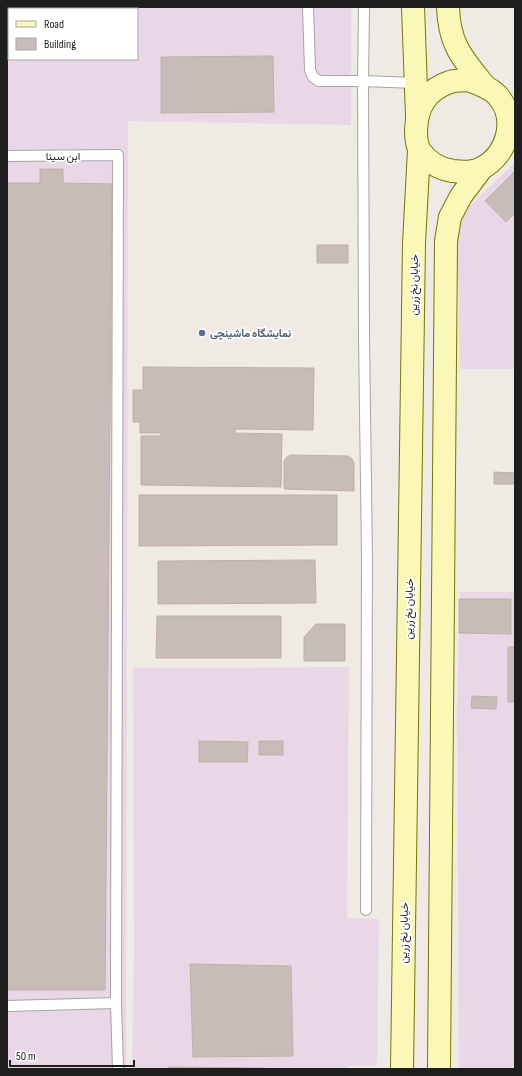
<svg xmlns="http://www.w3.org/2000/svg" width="522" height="1076" viewBox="0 0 522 1076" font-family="'Sofia Sans Condensed',Vazirmatn,sans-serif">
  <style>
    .industrial { fill: #e9d6e7; fill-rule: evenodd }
    .building { fill: #c7bcb7; stroke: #c1b0a6 }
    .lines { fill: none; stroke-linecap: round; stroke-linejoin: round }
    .lane-casing { stroke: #a5a5a5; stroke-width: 12 }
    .secondary-casing { stroke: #757802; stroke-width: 24 }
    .lane { stroke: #fff; stroke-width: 10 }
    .secondary { stroke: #fbf8b7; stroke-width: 22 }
    .service-dot { fill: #5c6f8a; stroke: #fff; stroke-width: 1.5 }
    .labels { text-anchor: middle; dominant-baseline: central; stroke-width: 3.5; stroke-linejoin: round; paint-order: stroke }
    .street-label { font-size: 11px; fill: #1e1e1e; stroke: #fff }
    .service-label { font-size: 11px; font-weight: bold; fill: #4e5e75; stroke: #fff; text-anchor: start }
  </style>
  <rect width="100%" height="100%" fill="#efebe4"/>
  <!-- industrial -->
  <g class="industrial">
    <path d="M7,7H351V125L128,121L126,1069H7ZM9,9H137V59H9Z"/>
    <polygon points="512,165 515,165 515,369 460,369 457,218"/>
    <polygon points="460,592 515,592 515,1069 459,1069 457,707"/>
    <polygon points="349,667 347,918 379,919 377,1066 348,1066 348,1069 132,1069 134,951 133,668"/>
  </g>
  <!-- building -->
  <g class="building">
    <polygon points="273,56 274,112 161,113 161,57"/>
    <polygon points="40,169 63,169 63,183 112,184 105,990 7,990 7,183 40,183"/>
    <polygon points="515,171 515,213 506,222 485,201"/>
    <rect x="317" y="245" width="31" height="18"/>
    <polygon points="143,367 314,368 313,430 235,429 235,433 282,434 281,487 141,485 141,436 161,436 161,433 140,433 140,422 133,422 133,390 143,390"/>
    <polygon points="290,455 348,456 352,459 354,463 354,491 284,489 284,461 286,458"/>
    <polygon points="494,472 515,473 515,484 494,484"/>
    <polygon points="139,495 337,495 337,545 139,546"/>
    <polygon points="315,560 316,603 158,604 158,561"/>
    <polygon points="459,599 511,599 511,634 459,633"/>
    <polygon points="157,616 281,616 281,658 156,658"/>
    <polygon points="316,624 345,624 345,661 304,661 304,637"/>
    <rect x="508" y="647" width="7" height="55"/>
    <polygon points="472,696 497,697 496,709 471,708"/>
    <polygon points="199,741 248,742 247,762 199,762"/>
    <rect x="259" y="741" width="24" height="14"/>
    <polygon points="190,964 291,966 293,1056 193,1057"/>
    <polygon points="168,1067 263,1068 263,1069 168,1069"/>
  </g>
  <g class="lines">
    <!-- lane casing -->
    <g class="lane-casing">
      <g id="lane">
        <polyline points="308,7 310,70 313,77 319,81 363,81 364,336 367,557 366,910"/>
        <polyline points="364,7 363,81 416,83"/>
        <polyline points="7,156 118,155 116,1003 118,1069"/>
        <polyline points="7,1006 116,1003"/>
      </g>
    </g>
    <!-- secondary casing -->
    <g class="secondary-casing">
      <g id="secondary">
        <polyline points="413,7 417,116"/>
        <path d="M448,7C449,44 462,58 484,85"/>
        <path d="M468,80C479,84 489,87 497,95C518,118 508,154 482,168C473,173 463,172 453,171C439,169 428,162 420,151C417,146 416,136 416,130C417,107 426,90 450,82C455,80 462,81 468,80Z"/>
        <polyline points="402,1069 414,243 419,150"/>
        <polyline points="439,1069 446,241 450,217 461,196 482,168"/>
      </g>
    </g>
    <!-- lane -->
    <use href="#lane" class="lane"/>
    <!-- secondary -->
    <use href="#secondary" class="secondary"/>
  </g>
  <!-- markers -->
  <circle class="service-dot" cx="202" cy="333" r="4"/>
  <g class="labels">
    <!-- street labels -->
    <g class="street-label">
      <text x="63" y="156">ابن سینا</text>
      <text transform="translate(414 285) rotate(-89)">خیابان نخ زرین</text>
      <text transform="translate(409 609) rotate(-89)">خیابان نخ زرین</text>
      <text transform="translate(404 933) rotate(-89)">خیابان نخ زرین</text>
    </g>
    <!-- service labels -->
    <g class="service-label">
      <text x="210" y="333">نمایشگاه ماشینچی</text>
    </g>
  </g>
  <!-- border -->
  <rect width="522" height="1076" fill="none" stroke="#1e1e1e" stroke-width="16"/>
  <!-- legend -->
  <rect x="8" y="8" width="130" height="52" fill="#ffffff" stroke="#a5a5a5"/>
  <rect x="16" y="21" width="20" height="6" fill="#fbf8b7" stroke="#a5a5a5"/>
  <text x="44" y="28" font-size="12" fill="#1e1e1e">Road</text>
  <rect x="16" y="38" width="20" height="12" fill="#c7bcb7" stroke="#a5a5a5"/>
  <text x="44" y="48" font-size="12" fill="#1e1e1e">Building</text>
  <!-- scale -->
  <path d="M10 1060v6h124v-6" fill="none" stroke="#1e1e1e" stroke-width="2"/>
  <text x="16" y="1060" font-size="12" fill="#1e1e1e" stroke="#ffffff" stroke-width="3" paint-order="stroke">50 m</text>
</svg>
